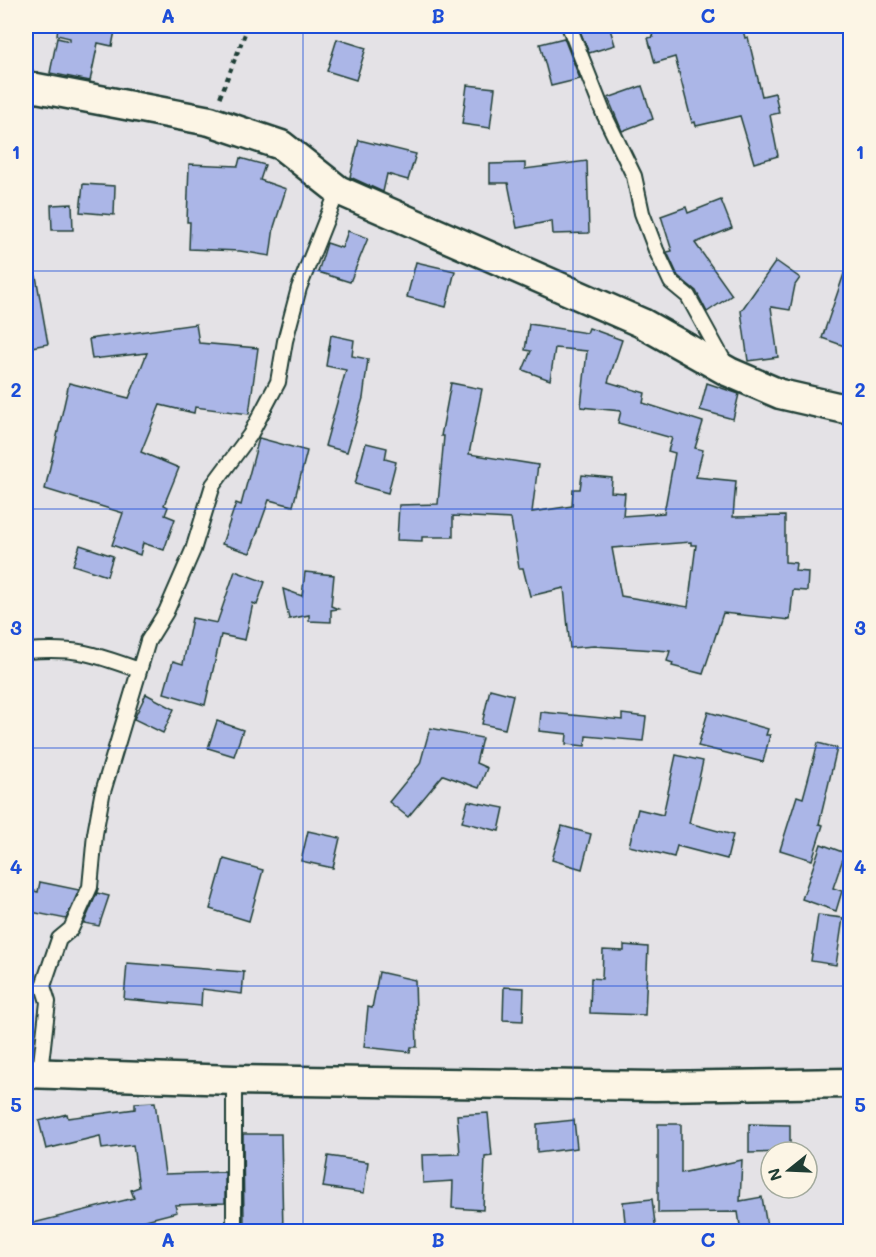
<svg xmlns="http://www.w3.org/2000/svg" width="876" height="1257" viewBox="0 0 876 1257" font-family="Mali,sans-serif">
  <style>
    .building { fill: #abb6e7; stroke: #1f3d34; stroke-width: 1.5; fill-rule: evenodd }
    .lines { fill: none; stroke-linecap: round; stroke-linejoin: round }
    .lane-casing { stroke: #1f3d34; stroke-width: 18 }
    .street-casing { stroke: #1f3d34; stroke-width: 33 }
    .path { stroke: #1f3d34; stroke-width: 4; stroke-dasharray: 4.5 4.5; stroke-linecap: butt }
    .lane { stroke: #fcf5e5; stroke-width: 14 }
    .street { stroke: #fcf5e5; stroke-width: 28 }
    .grid { fill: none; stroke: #1d4ed8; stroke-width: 1.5; stroke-opacity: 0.55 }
    .neatline { fill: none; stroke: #1d4ed8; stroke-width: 2 }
    .grid-label { font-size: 20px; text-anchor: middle; font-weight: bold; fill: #1d4ed8 }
  </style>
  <rect width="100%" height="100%" fill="#e4e2e6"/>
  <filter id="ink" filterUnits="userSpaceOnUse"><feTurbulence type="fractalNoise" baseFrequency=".0167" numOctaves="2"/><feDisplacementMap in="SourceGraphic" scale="12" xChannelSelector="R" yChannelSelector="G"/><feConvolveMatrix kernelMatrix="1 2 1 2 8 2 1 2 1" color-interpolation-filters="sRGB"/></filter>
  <g filter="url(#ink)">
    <!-- building -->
    <g class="building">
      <polygon points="58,26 116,26 112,46 98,43 90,81 50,73 57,38 70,41 70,38 57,35"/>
      <polygon points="578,26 609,26 615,45 589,53"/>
      <polygon points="663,26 742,26 745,38 748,37 762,96 775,93 779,113 770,115 778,156 754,163 740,116 696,126 695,122 692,123 675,57 655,63 648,38 653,37 650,29"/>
      <polygon points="564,38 580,79 551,86 540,44"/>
      <polygon points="337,39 366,48 356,80 327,71"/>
      <polygon points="467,85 495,88 490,128 462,124"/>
      <polygon points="642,86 653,119 622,131 608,98"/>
      <polygon points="359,140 416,154 408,180 387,174 383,192 350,177"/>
      <polygon points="240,158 265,165 260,180 286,189 274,227 270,256 240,251 189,249 190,222 187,222 189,164 238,166"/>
      <polygon points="587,161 589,233 553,234 552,221 517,228 508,183 490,183 490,164 525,163 525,169"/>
      <polygon points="83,184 115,186 114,215 80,212"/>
      <polygon points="721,200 732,228 695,243 732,295 707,312 696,291 678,276 667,252 672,251 661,216 686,207 688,213"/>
      <polygon points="72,204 73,230 52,230 51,205"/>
      <polygon points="348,231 368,238 350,282 318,272 327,243 342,248"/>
      <polygon points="776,261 800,278 795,285 790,310 771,307 778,357 748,361 741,311"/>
      <polygon points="416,262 455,271 446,307 407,297"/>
      <polygon points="846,268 850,268 850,348 822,338"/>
      <polygon points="36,276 48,344 26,348 26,277"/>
      <polygon points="196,324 199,343 258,348 249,414 195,407 194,413 160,405 141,452 179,468 164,505 168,507 165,515 175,519 164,550 143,543 140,555 112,545 123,513 45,489 69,383 129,398 147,353 92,359 89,339"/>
      <path d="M529,324L587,333L589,328L622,340L608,382L645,393L643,403L703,422L695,448L703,450L696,477L736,481L733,517L785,516V562L796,563L795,571L808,572L807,591L793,590L790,620L723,613L703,674L672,666L673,663L667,661L670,651L594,646L570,648L564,588L530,596L523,568H519L511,519L453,516V537H422V541L397,540L399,505L438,504L444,436H441L451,383L482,389L469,454L538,465L532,512L572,506L573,489H580L582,475L612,478L611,492L625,493L623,516L664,513L675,453L668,451L672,438L618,423L621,411L581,407L587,351L555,348L550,380L523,370L531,351L525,350ZM691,542V545H696L688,607L621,596L612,548Z"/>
      <polygon points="331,335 354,340 352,356 368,359 363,398 347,452 325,446 346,370 326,366"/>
      <polygon points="707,383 739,394 733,419 700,410"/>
      <polygon points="259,438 307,451 293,506 269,500 250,553 222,544 236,503 241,505"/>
      <polygon points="366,443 387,448 385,459 396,462 388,493 355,484"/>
      <polygon points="80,545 113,556 107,576 73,565"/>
      <polygon points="235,571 265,582 257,605 253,603 245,640 221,635 205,705 164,693 173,661 183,664 192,618 217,623"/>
      <polygon points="305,572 334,575 331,606 338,609 331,610 331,622 309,621 309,615 289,619 283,589 302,596"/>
      <polygon points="490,689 513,695 505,729 482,724"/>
      <polygon points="146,694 174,709 163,733 134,719"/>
      <polygon points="541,712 622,720 622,714 646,717 643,741 586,736 585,746 566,744 567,734 539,731"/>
      <polygon points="708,712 768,729 766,735 770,735 763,762 698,746"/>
      <polygon points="217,721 243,730 234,756 208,748"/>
      <polygon points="430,728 482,738 476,763 487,768 479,788 443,775 408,817 389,802 420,764"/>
      <polygon points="818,743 837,748 819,824 823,825 812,860 780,850 797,796 803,798"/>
      <polygon points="676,755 703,761 689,823 733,835 727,859 677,846 674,857 629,846 638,809 663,815"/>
      <polygon points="468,801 504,808 499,831 462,822"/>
      <polygon points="562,826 591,834 582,869 552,860"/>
      <polygon points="308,831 340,838 333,868 301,861"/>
      <polygon points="821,844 845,853 833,888 842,891 836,911 802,899"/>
      <polygon points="224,859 263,870 249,921 210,909"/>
      <polygon points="40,882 79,890 66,919 26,911 26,889 38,892"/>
      <polygon points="97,893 109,896 99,926 84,923"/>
      <polygon points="818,915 843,918 836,965 811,961"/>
      <polygon points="624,945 648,947 645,1015 590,1013 591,978 602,979 603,950 624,951"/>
      <polygon points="127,963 244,972 242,994 202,989 201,1006 124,999"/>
      <polygon points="379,972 415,980 417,1047 411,1047 410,1052 364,1047 368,1007 372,1008"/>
      <polygon points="504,987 524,988 523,1021 503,1020"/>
      <polygon points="155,1102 165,1174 225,1172 225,1203 175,1205 177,1212 111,1229 111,1226 88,1232 34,1232 33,1223 134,1198 131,1190 139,1187 133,1145 102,1149 100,1136 46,1149 39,1121 67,1114 68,1118 135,1109 135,1103"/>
      <polygon points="488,1113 492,1156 485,1157 483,1210 452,1208 453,1181 423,1183 422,1155 460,1154 457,1115"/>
      <polygon points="574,1120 577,1148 537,1153 537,1124"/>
      <polygon points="658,1124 681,1124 681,1173 742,1160 740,1201 762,1197 768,1232 741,1232 738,1212 658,1213"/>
      <polygon points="749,1124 790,1125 790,1152 749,1153"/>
      <polygon points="243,1134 281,1134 283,1232 246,1232 244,1228"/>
      <polygon points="328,1156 368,1162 364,1193 323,1187"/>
      <polygon points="652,1199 656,1232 626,1232 623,1202"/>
    </g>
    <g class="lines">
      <!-- lane casing -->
      <g class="lane-casing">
        <g id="lane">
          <polyline points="569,26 603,112 634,176 642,213 656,250 671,282 688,296 726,365"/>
          <path d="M26,651C76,647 92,653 139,670"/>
          <polyline points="40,1072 48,1002 43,986 59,939 71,929 90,887 95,834 102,795 148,641 166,612 193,550 213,485 250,435 278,382 285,341 299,288 338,190"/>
          <polyline points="234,1232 234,1080"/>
        </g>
      </g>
      <!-- street casing -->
      <g class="street-casing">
        <g id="street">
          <polyline points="26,86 210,121 281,145 338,190 642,323 729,372 780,394 850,410"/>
          <polyline points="26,1073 234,1080 655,1086 850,1083"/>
        </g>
      </g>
      <!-- path -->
      <polyline class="path" points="220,97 248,26"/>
      <!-- lane -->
      <use href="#lane" class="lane"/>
      <!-- street -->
      <use href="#street" class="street"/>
    </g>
  </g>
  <!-- grid -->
  <path class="grid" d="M303,26V1232M573,26V1232M26,271H850M26,509H850M26,748H850M26,986H850"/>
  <!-- margin -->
  <rect width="876" height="1257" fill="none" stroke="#fcf5e5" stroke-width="66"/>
  <!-- north arrow -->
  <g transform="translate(789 1170) rotate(252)"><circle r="28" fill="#fcf5e5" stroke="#a4ab9e" stroke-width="1.5"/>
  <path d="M0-4.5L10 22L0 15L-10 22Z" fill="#1f3d34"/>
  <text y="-9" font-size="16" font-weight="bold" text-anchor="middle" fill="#1f3d34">N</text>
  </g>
  <rect x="33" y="33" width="810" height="1191" class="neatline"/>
  <g class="grid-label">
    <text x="168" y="23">A</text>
    <text x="438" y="23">B</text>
    <text x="708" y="23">C</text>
    <text x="16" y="159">1</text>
    <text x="860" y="159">1</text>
    <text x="16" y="397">2</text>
    <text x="860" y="397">2</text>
    <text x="16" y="635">3</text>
    <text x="860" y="635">3</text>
    <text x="16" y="874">4</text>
    <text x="860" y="874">4</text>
    <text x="16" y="1112">5</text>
    <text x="860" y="1112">5</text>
    <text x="168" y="1247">A</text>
    <text x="438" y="1247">B</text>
    <text x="708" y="1247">C</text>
  </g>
</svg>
